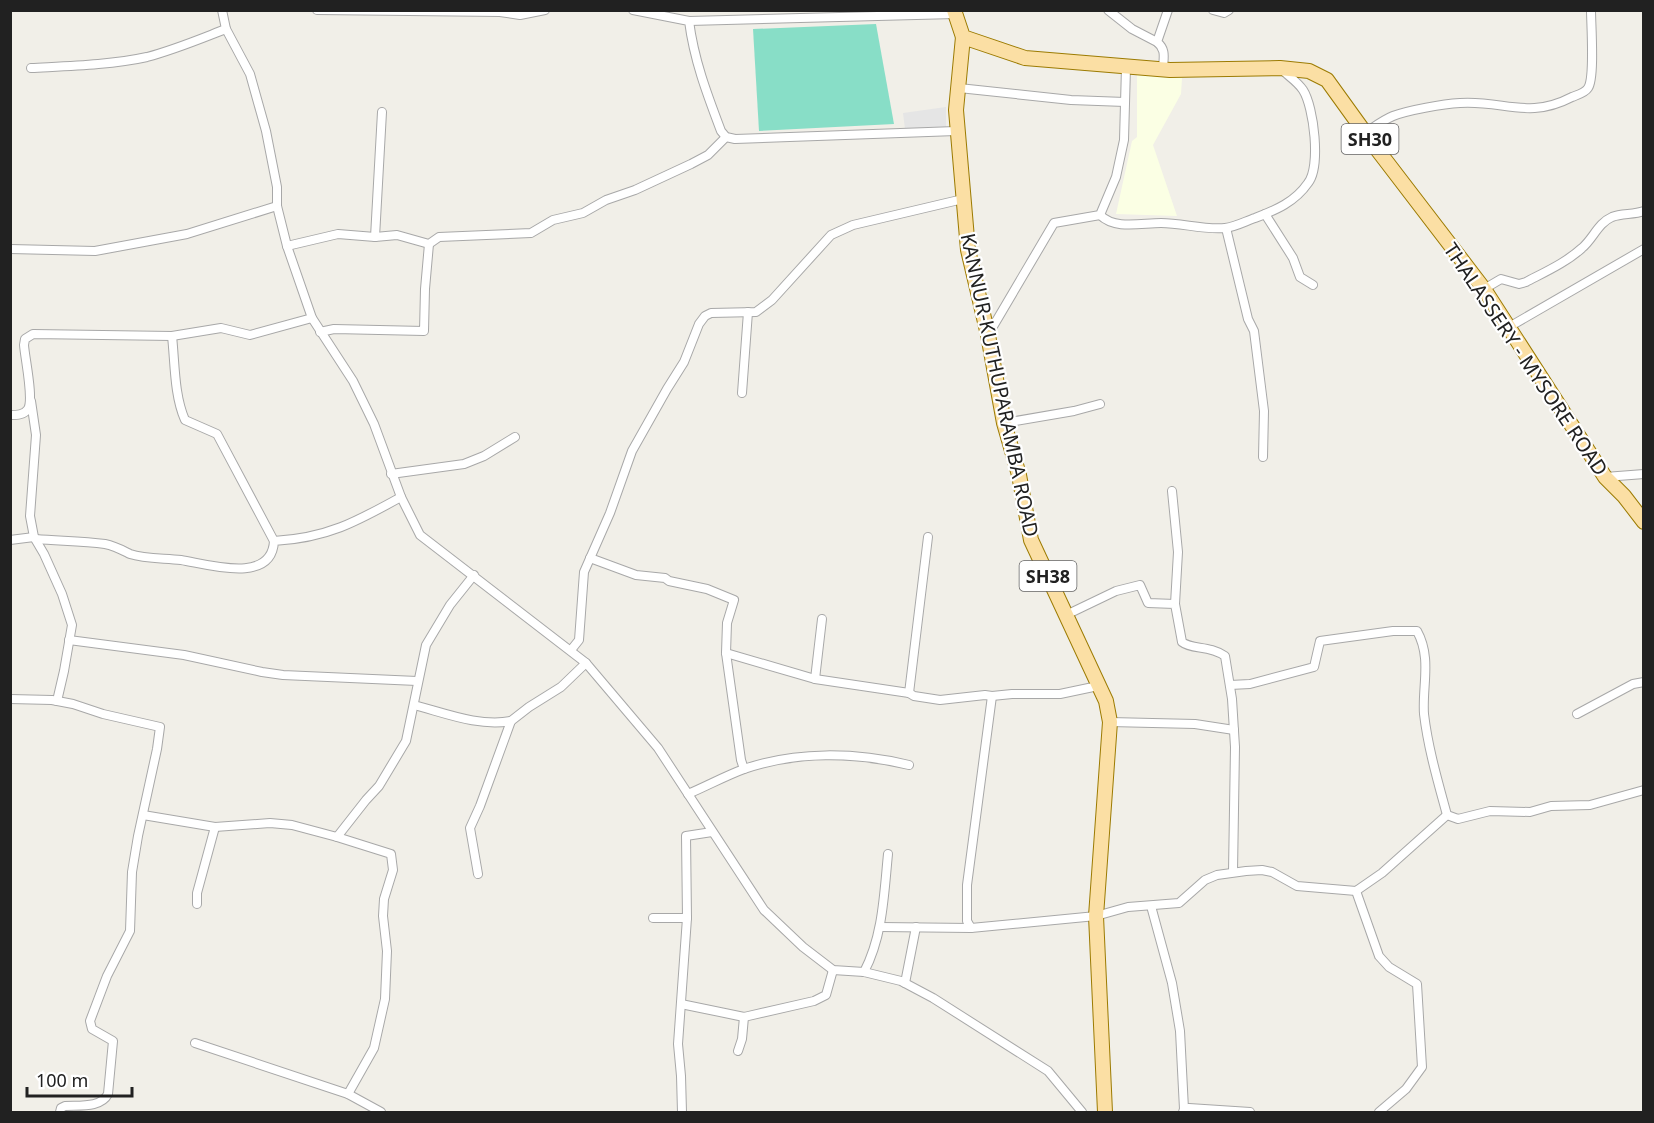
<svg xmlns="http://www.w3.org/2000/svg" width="1654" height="1123" viewBox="0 0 1654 1123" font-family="'Noto Sans',sans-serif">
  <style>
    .education { fill: #fbffe4 }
    .pitch { fill: #88dec7 }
    .parking { fill: #e5e5e5 }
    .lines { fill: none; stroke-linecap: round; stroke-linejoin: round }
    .minor-casing { stroke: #a8a8a8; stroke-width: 10 }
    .primary-casing { stroke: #9c7b02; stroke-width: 16 }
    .minor { stroke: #fff; stroke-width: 8 }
    .primary { stroke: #fbdfa4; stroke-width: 14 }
    .labels { text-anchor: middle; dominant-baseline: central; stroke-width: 4.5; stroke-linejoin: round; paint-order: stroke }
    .shield { fill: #fff; stroke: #646464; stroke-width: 1.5 }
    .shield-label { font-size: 18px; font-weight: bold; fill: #212121 }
    .street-label { font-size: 20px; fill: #212121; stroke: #fff }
  </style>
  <rect width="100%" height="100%" fill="#f1efe8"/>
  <!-- education -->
  <polygon class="education" points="1137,74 1182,78 1181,94 1153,145 1177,216 1116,214 1132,141 1137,137"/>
  <!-- pitch -->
  <polygon class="pitch" points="876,24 894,124 759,131 753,29"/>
  <!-- parking -->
  <polygon class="parking" points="946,107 946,127 905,129 903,113"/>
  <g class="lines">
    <!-- minor casing -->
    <g class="minor-casing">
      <g id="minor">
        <polyline points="222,10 226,29 250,74 266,131 277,187 277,206 287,246 312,318 353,381 374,424 401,497 420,535 586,663 658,748 764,910 803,947 833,970 864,972 901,981 933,998 1048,1071 1082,1112"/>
        <polyline points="317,10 500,12 520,15 545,10"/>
        <path d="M633,10L689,21C694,60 707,94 721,131L726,137L735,139L956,131"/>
        <polyline points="1108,10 1132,29 1157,42"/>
        <polyline points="1213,10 1224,13 1229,10"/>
        <polyline points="689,21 955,14"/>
        <path d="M31,68C68,66 111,65 147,57C174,50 200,39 226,29"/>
        <path d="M1163,70C1163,59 1167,50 1157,42L1168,10"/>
        <polyline points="959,88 1071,100 1125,102"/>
        <path d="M1365,133C1374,127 1383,120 1393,116C1409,110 1443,104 1460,103C1504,100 1528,120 1572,97C1577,95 1585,93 1588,88C1595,78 1591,25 1591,10"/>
        <polyline points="1265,214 1293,258 1300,277 1313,285"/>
        <path d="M1100,215C1115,230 1141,223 1161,223C1182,223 1204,230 1225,228C1235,227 1246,221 1255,218C1276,210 1295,202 1308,183C1321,167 1314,107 1303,90C1298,82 1287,75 1280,68"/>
        <polyline points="1226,228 1248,319 1254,331 1264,411 1263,457"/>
        <polyline points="375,237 382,112"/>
        <polyline points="287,246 338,234 375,237 397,235 429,244 439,237 531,233 553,220 583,213 606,200 635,190 691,164 708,155 726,137"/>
        <polyline points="10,249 95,251 187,234 277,206"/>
        <path d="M1484,289L1501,279L1519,284L1526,282C1545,272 1567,262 1582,248C1593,239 1598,223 1612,217C1622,213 1633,215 1644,211"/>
        <polyline points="1509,327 1644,249"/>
        <polyline points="320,332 334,329 424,331 425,289 429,244"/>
        <polyline points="988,335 1054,223 1100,215 1116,177 1124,140 1126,67"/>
        <path d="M172,336C175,363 174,395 185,420L217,434L274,541"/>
        <polyline points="742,393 748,312"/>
        <polyline points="31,401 36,435 30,516 34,537 44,554 62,594 72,625 64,671 57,701"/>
        <path d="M10,415C17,415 24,415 28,409C34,399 25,359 24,345L25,339L33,334L172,336L221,328L250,335L312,318"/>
        <polyline points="1004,423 1074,411 1100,404"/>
        <polyline points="391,474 464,464 484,456 515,437"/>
        <polyline points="1605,477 1644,474"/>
        <polyline points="1172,491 1178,552 1175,604"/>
        <path d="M36,539C59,541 82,541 105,544C115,546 122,550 130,554C145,559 165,558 181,560C207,564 272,585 274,541C327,538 356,522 401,497"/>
        <polyline points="10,540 34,537"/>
        <polyline points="590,558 636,575 665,578 669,581 707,589 734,600 727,623 726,653 741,760 744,769"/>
        <path d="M1066,615L1116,591L1140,585L1148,603L1175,604L1182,642C1192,650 1209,645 1225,656L1232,699L1235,747L1233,872"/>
        <polyline points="69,640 184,655 262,672 283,675 417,681"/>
        <polyline points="571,650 579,640 584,572 610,513 632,451 667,389 684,362 699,324 705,316 711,313 756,312 772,300 831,235 853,225 963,199"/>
        <polyline points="726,653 815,679 909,693 914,696 940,700 985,695 992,696 1012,694 1060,694 1098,686"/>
        <polyline points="815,679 822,619"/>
        <path d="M1230,685L1250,684L1314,667L1320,641L1393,631H1417C1432,658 1422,686 1424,714C1428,748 1438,782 1447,815"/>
        <polyline points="909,693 928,537"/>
        <polyline points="992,696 967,885 967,921 971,928 1096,916 1128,907 1179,903 1205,880 1217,875 1246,871 1262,870 1272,872 1297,886 1356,891 1382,873 1447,815 1458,819 1490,811 1530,812 1551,806 1590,805 1644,790"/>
        <path d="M10,699L52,700L73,704L103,714L160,727L157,749L138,836L132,872L130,931L107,976L90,1021L92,1029L113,1041L108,1094C101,1108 79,1105 65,1106L61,1108L60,1112"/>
        <path d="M414,705C445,713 479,727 511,721"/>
        <polyline points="1577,714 1633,684 1644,682"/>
        <polyline points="1110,722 1195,724 1234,730"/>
        <path d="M688,794C707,786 725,776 744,769C796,751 855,752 909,765"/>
        <polyline points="143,815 215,827 270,823 292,825 337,837 366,800 379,786 406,741 426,645 450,605 474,575"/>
        <polyline points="337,837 391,854 393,870 384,899 383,916 387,951 385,999 374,1048 348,1094"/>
        <polyline points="478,874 470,828 480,806 511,721 529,707 561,687 586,663"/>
        <polyline points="1356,891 1379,956 1389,967 1417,984 1422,1067 1406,1089 1379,1112"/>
        <polyline points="197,904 197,893 215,827"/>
        <polyline points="1151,906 1172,983 1180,1031 1184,1109"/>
        <polyline points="653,918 687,918"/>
        <polyline points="880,927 971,928"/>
        <path d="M864,972C883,936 884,894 888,854"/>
        <polyline points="905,983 916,927"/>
        <polyline points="681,1004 744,1017 814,1001 826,995 833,970"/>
        <polyline points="195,1043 348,1094 381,1112"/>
        <polyline points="738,1051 742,1039 744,1017"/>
        <polyline points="682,1112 681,1076 678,1044 687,918 686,836 712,832"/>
        <polyline points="1183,1112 1184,1109 1189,1108 1250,1112"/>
      </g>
    </g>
    <!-- primary casing -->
    <g class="primary-casing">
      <g id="primary">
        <polyline points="954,10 963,37 1025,58 1170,70 1280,68 1309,71 1327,80 1376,148 1484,289 1605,477 1624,496 1644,522"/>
        <polyline points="963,37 956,110 968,250 988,335 1004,423 1019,475 1031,540 1106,701 1110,722 1096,916 1105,1112"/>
      </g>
    </g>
    <!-- minor -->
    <use href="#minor" class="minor"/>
    <!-- primary -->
    <use href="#primary" class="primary"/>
  </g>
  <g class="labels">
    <!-- shield labels -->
    <g class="shield">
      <rect x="1341.5" y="124" width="57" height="30" rx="4.5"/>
      <rect x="1019.5" y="561" width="57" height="30" rx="4.5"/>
    </g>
    <g class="shield-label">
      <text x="1370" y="139">SH30</text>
      <text x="1048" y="576">SH38</text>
    </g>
    <!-- street labels -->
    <g class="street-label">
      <text transform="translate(1526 359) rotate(56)">THALASSERY - MYSORE ROAD</text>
      <text transform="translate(1000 385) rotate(78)">KANNUR-KUTHUPARAMBA ROAD</text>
    </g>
  </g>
  <!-- border -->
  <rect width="1654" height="1123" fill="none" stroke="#212121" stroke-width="24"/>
  <!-- scale -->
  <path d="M27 1087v9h105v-9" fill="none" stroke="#212121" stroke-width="3"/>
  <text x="36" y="1087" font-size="18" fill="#212121" stroke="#ffffff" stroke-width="4.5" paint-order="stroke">100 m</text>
</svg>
